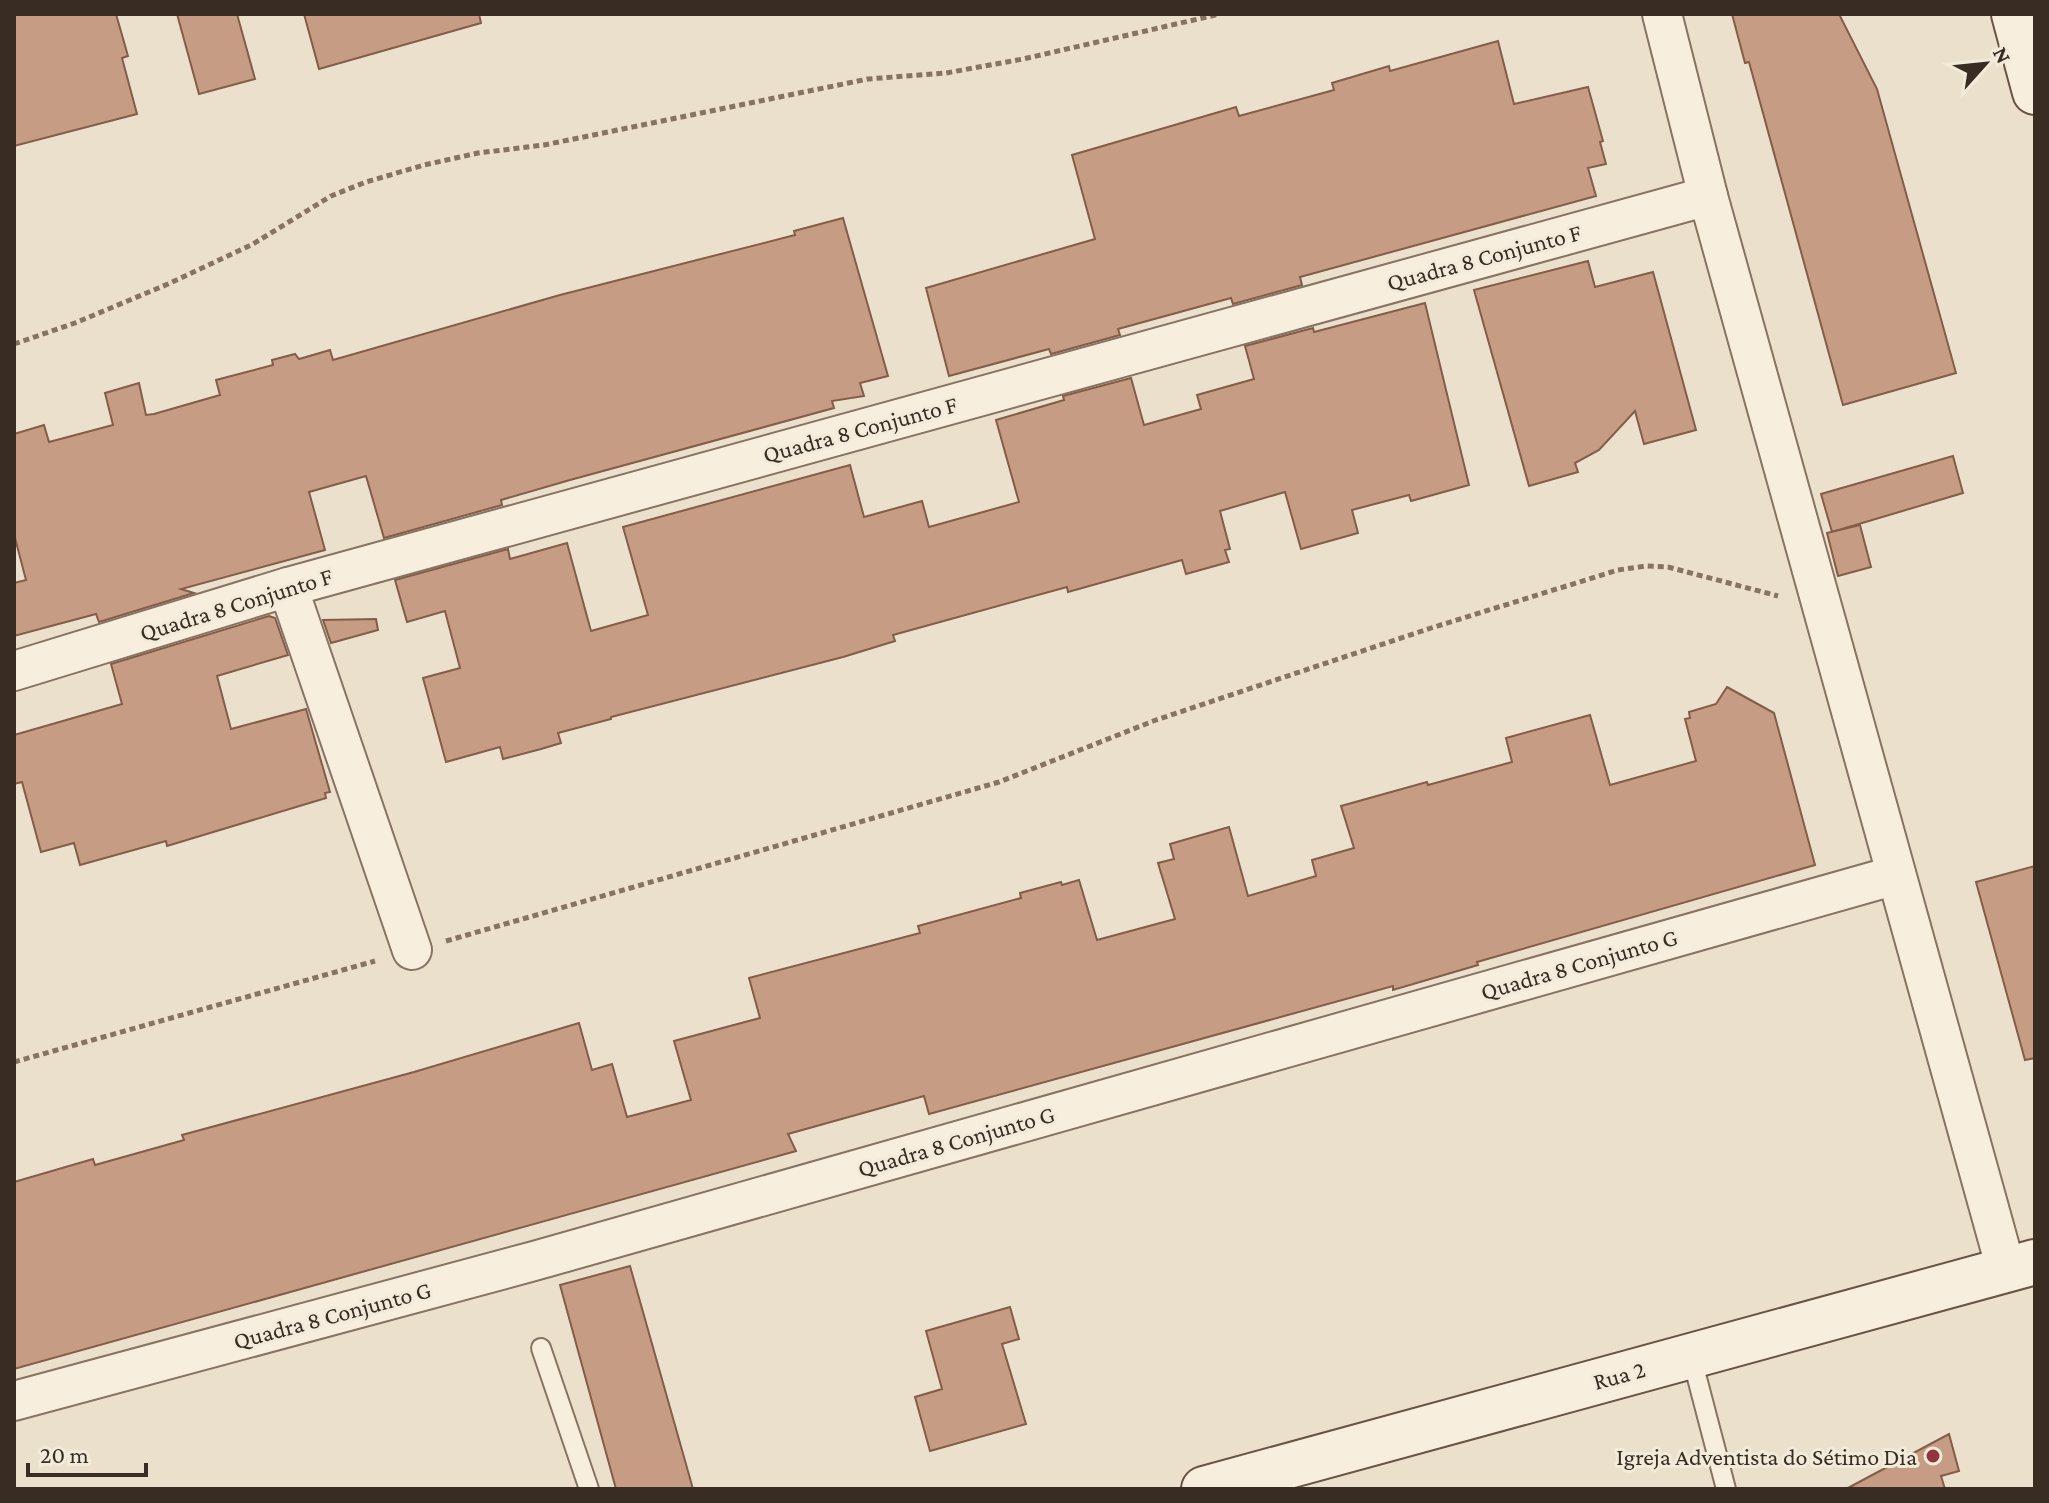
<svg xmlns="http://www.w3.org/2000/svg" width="2049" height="1503" viewBox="0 0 2049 1503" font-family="'Crimson Pro',serif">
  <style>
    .building { fill: #c69c85; stroke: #845d49; stroke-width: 2 }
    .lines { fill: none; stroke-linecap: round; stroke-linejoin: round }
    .lane-casing { stroke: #877361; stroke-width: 22 }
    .street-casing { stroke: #877361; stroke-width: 42 }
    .secondary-casing { stroke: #695444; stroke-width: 48 }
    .path { stroke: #877361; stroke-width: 5; stroke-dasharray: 6 4; stroke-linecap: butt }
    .lane { stroke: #f7eede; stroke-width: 18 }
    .street { stroke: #f7eede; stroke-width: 38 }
    .secondary { stroke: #f7eede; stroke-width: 44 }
    .poi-dot { fill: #91363c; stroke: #f3ebda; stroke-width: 3 }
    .labels { text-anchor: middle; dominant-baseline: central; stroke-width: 6; stroke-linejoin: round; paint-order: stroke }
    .street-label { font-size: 24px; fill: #392c23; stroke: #f3ebda }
    .poi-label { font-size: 24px; fill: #392c23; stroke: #f3ebda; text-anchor: end }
  </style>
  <rect width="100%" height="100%" fill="#ebe0cb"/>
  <!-- building -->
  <g class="building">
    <polygon points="14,14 116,14 128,56 122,58 137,114 14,146"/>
    <polygon points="177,14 237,14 255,79 199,94"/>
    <polygon points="304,14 479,14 481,23 319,69"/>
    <polygon points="1732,14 1839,14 1877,89 1956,373 1843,405 1749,62 1745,63"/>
    <polygon points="1498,41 1514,104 1588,87 1603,141 1600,142 1606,164 1588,168 1596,196 1300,277 1302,285 1233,304 1231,298 1118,329 1120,335 1051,354 1049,349 949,376 926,288 1095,239 1072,155 1236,107 1239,116 1334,90 1332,83 1389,66 1390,71"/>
    <polygon points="843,218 888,376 860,383 864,396 832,401 834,408 570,480 501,500 502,505 384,538 366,476 309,492 325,550 181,589 194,593 99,622 96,614 14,636 14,583 26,580 14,534 14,434 44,425 49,442 113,425 105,393 139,383 146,415 154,414 220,395 216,380 273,365 272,360 295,354 299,359 330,350 333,360 560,295 795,235 794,231"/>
    <polygon points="1588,261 1595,287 1653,272 1696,430 1644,444 1635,411 1599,450 1575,463 1578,472 1529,486 1474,290"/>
    <polygon points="1425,303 1469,485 1411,501 1409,495 1352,510 1358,533 1301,549 1285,492 1220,511 1230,549 1225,550 1229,562 1186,574 1182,560 1068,592 1067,587 893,635 895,641 843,657 611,717 611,719 558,733 561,743 541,749 503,759 500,747 446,762 423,678 460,668 445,611 407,622 395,580 508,549 510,559 567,543 591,631 648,615 623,527 850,465 864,517 922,501 929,527 1019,502 996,420 1064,400 1063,396 1131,378 1144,425 1201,409 1197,395 1254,379 1245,346 1313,328 1314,332"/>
    <polygon points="1953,456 1963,493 1832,532 1821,494"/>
    <polygon points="1860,525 1871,567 1838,576 1827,533"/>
    <polygon points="269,616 275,618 288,655 217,676 231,729 306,709 330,792 325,793 326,798 167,846 166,841 80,865 74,843 41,852 22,782 14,784 14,735 122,704 111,664"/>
    <polygon points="376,619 378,630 331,643 323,620"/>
    <polygon points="1727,687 1774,713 1815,865 1477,962 1478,965 1393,990 1393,986 929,1114 924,1096 788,1134 796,1151 14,1369 14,1182 93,1159 95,1165 184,1140 182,1135 414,1072 579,1023 592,1070 612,1064 627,1117 691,1100 674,1041 760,1018 749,978 920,933 918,926 1021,898 1020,893 1061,882 1062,885 1079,880 1097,940 1175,919 1158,863 1174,859 1170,844 1229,827 1248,896 1316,876 1312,860 1354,848 1341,806 1427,782 1428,785 1512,762 1506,738 1590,715 1610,785 1696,761 1685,719 1690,718 1689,712 1716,704"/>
    <polygon points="2035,866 2035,1058 2025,1060 1976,882"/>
    <polygon points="630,1266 693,1489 616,1489 560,1285"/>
    <polygon points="1010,1307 1019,1339 1002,1344 1026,1424 930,1451 915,1397 942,1389 926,1331"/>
    <polygon points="1949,1434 1959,1471 1941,1476 1945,1489 1846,1489"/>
  </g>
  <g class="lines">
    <!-- lane casing -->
    <g class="lane-casing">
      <g id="lane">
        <polyline points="541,1348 589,1489"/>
        <polyline points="1691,1355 1726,1489"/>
      </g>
    </g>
    <!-- street casing -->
    <g class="street-casing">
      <g id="street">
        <polyline points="1662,14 1708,196 2006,1269"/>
        <polyline points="288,587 412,950"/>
        <polyline points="14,671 288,587 1708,196"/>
        <polyline points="14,1401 534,1261 1896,875"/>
      </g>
    </g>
    <!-- secondary casing -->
    <g class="secondary-casing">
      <g id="secondary">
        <polyline points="2014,14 2035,92"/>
        <polyline points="1204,1489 2035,1262"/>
      </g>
    </g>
    <!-- path -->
    <g class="path">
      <polyline points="14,344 75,323 168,284 253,244 331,196 366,182 424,165 478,153 544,145 868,79 946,73 1023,59 1220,14"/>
      <polyline points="446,941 999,782 1156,720 1431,628 1618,570 1646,566 1668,567 1778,596"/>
      <polyline points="14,1062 375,961"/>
    </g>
    <!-- lane -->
    <use href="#lane" class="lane"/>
    <!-- street -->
    <use href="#street" class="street"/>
    <!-- secondary -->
    <use href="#secondary" class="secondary"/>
  </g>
  <!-- markers -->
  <circle class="poi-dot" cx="1933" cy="1456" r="8"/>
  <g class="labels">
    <!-- street labels -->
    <g class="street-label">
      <text transform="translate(1484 257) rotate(-15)">Quadra 8 Conjunto F</text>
      <text transform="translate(860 429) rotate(-15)">Quadra 8 Conjunto F</text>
      <text transform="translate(236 604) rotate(-17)">Quadra 8 Conjunto F</text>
      <text transform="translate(1579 964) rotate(-16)">Quadra 8 Conjunto G</text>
      <text transform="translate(956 1141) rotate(-16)">Quadra 8 Conjunto G</text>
      <text transform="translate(332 1315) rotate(-15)">Quadra 8 Conjunto G</text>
      <text transform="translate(1619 1375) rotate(-15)">Rua 2</text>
    </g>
    <!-- poi labels -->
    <g class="poi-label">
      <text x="1917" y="1456">Igreja Adventista do Sétimo Dia</text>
    </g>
  </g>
  <!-- border -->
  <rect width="2049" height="1503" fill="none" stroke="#392c23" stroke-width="32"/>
  <!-- north arrow -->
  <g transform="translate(1985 64) rotate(63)" stroke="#f3ebda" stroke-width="6" paint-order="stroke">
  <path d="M0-6L14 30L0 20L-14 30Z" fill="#392c23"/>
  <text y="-12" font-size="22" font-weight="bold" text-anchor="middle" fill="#392c23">N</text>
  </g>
  <!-- scale -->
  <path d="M28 1463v12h118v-12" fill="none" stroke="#392c23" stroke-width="4"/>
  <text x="40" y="1463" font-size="24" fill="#392c23" stroke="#f3ebda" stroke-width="6" paint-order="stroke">20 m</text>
</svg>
